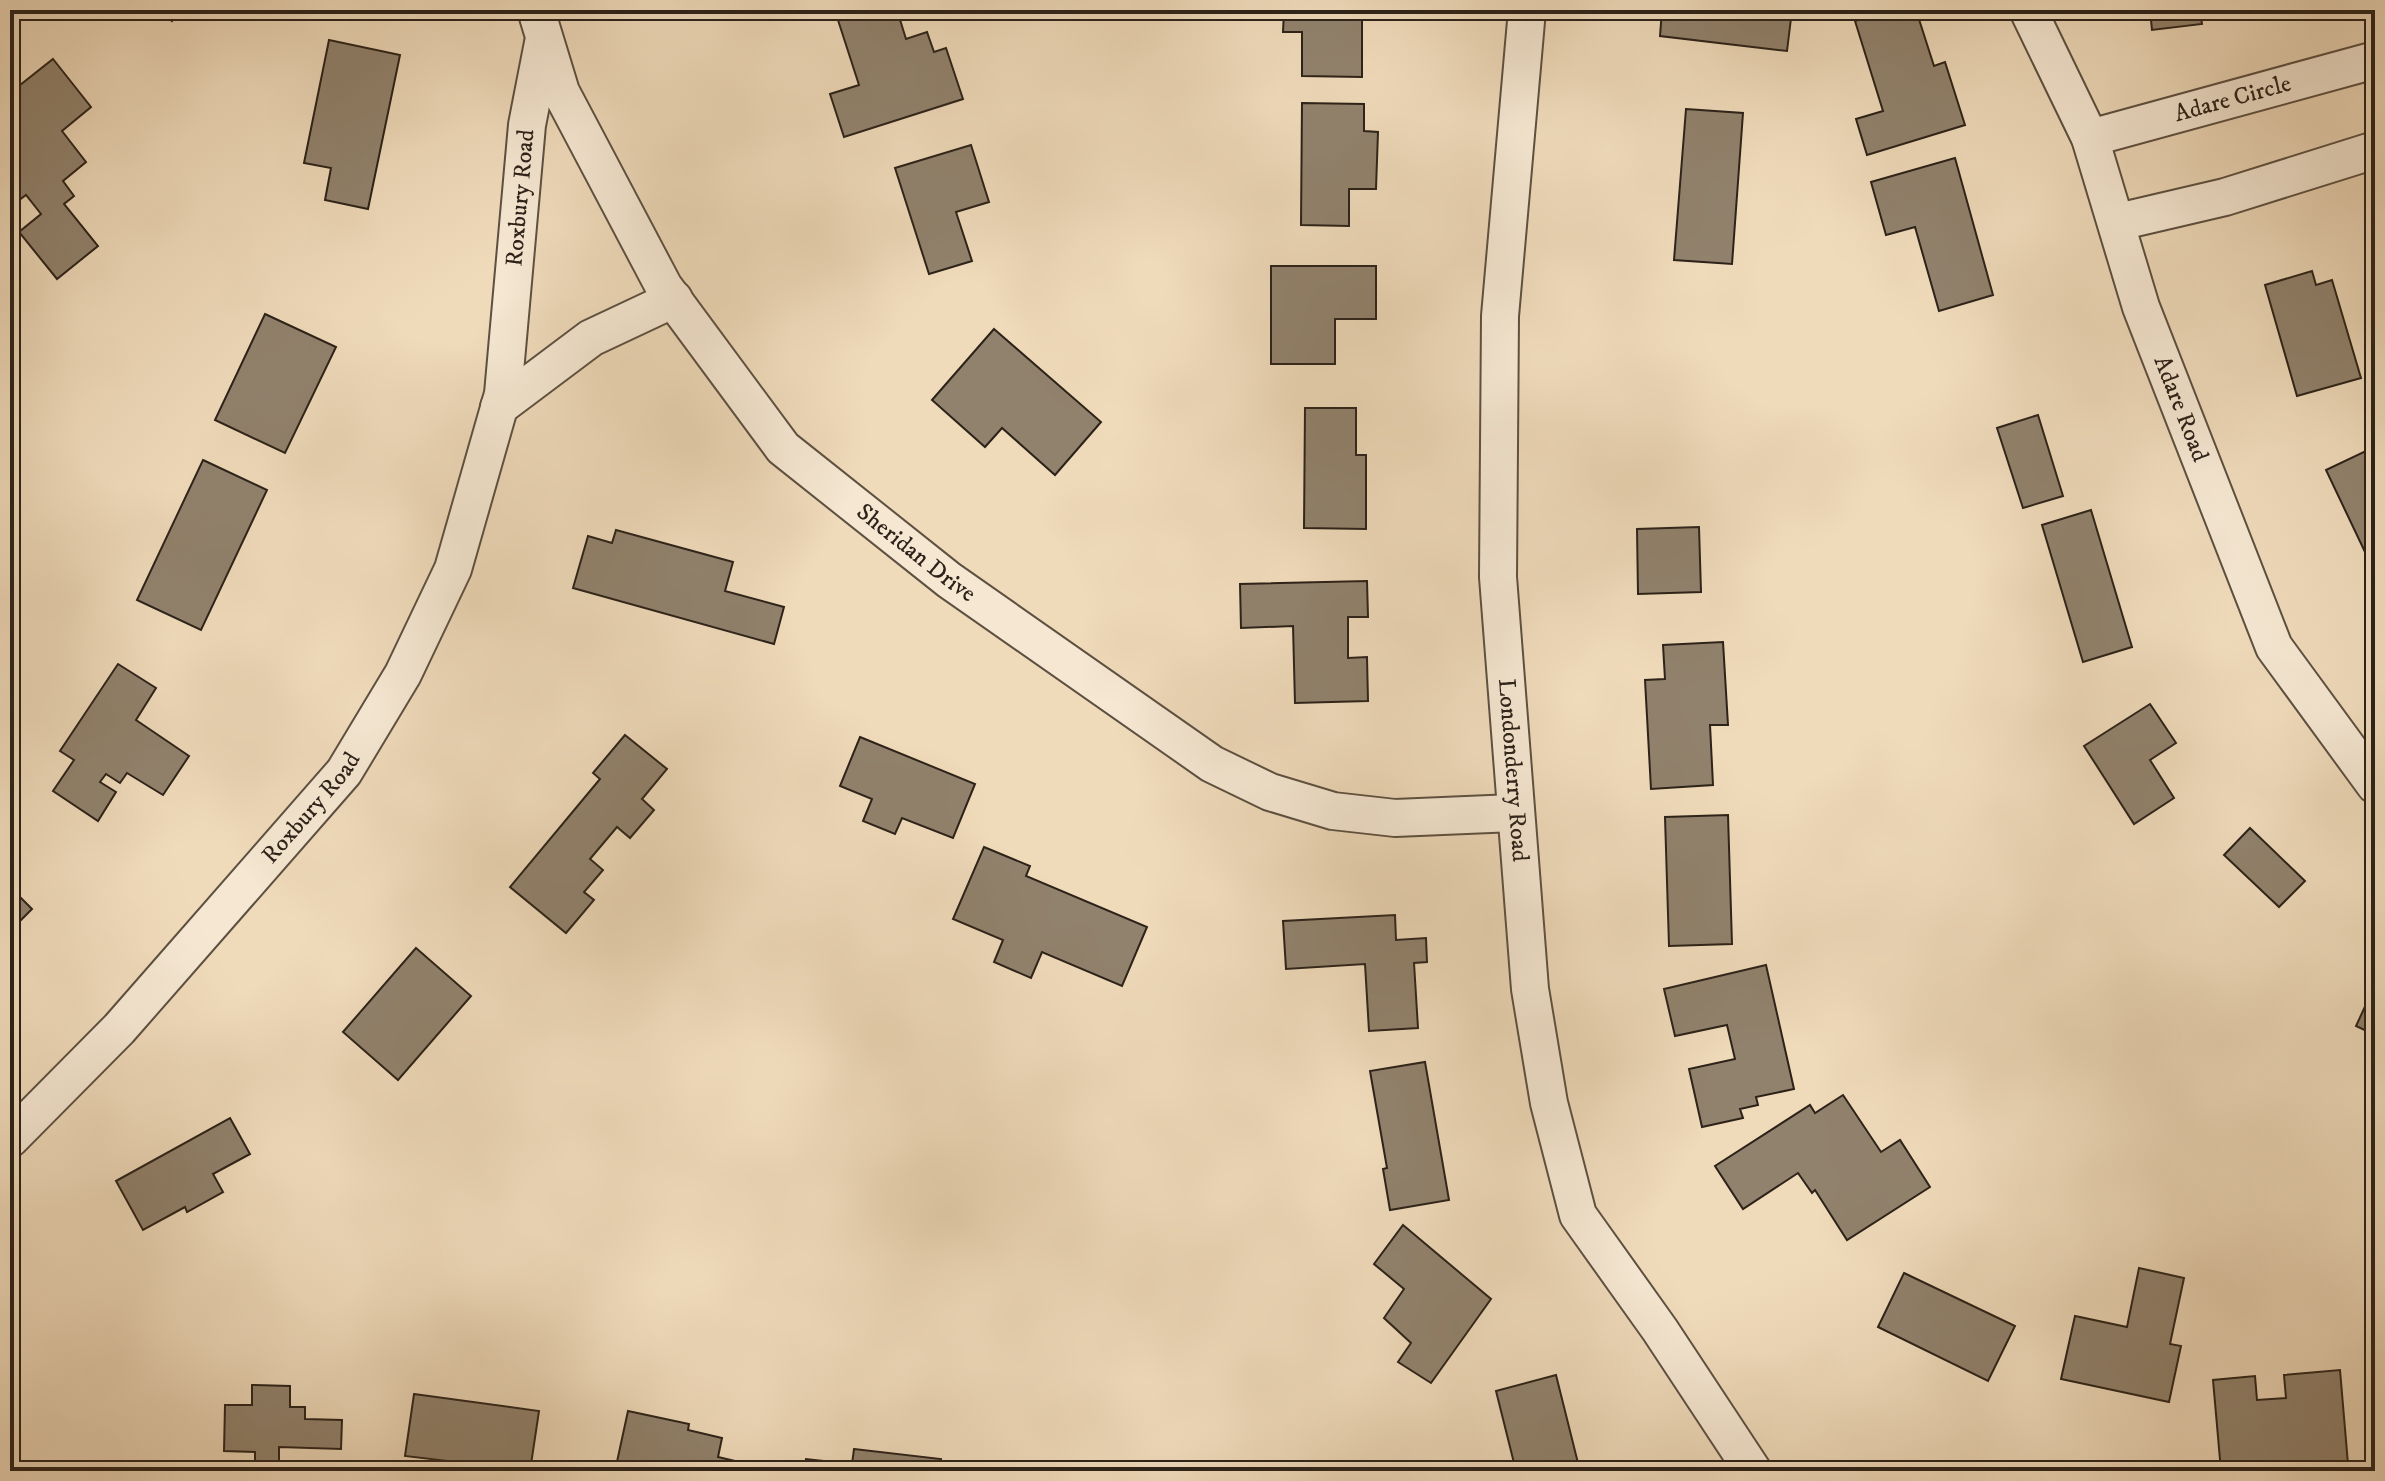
<svg xmlns="http://www.w3.org/2000/svg" width="2385" height="1481" viewBox="0 0 2385 1481" font-family="'IM FELL DW Pica',serif">
  <style>
    .building { fill: #91826d; stroke: #2c2219; stroke-width: 2 }
    .lines { fill: none; stroke-linecap: round; stroke-linejoin: round }
    .minor-casing { stroke: #5d5041; stroke-width: 40 }
    .minor { stroke: #f5e7d2; stroke-width: 36 }
    .labels { text-anchor: middle; dominant-baseline: central; stroke-width: 8; stroke-linejoin: round; paint-order: stroke }
    .street-label { font-size: 24px; fill: #2c2219; stroke: #f5e7d2 }
  </style>
  <rect width="100%" height="100%" fill="#efdaba"/>
  <filter id="stains"><feTurbulence type="fractalNoise" baseFrequency=".0025" numOctaves="4"/><feColorMatrix values="0 0 0 0 .2 0 0 0 0 .09 0 0 0 0 .02 0 0 0 .5 -.17"/></filter>
  <radialGradient id="worn" r=".72"><stop offset=".6" stop-color="#630" stop-opacity="0"/><stop offset="1" stop-color="#630" stop-opacity=".3"/></radialGradient>
  <!-- building -->
  <g class="building">
    <polygon points="156,10 180,10 172,21"/>
    <polygon points="859,10 897,10 906,39 927,32 934,52 946,48 963,99 844,137 830,94 859,85 837,17"/>
    <polygon points="1284,10 1362,10 1362,77 1302,76 1302,32 1283,32"/>
    <polygon points="1662,10 1792,10 1787,51 1660,36"/>
    <polygon points="1891,10 1916,10 1934,66 1945,62 1965,125 1867,155 1856,119 1883,111 1855,21"/>
    <polygon points="2150,10 2200,10 2202,24 2152,30"/>
    <polygon points="329,40 400,55 368,209 325,200 331,168 304,163"/>
    <polygon points="53,59 91,107 62,131 86,162 63,181 74,196 64,204 98,246 57,279 19,232 41,214 26,195 10,207 10,93"/>
    <polygon points="1302,103 1364,104 1364,131 1378,132 1376,189 1349,189 1349,226 1301,225"/>
    <polygon points="1686,109 1743,113 1732,264 1674,260"/>
    <polygon points="971,145 989,202 956,212 972,261 929,274 895,168"/>
    <polygon points="1955,158 1993,295 1939,311 1915,227 1886,235 1871,182"/>
    <polygon points="1271,266 1376,266 1376,319 1335,319 1335,364 1271,364"/>
    <polygon points="2312,271 2316,285 2332,280 2361,378 2297,396 2265,285"/>
    <polygon points="265,314 336,347 285,453 215,420"/>
    <polygon points="994,329 1101,422 1055,475 1002,428 985,447 932,400"/>
    <polygon points="1305,408 1356,408 1356,455 1366,455 1366,529 1304,528"/>
    <polygon points="2038,415 2063,496 2023,508 1997,428"/>
    <polygon points="2370,449 2375,459 2375,573 2326,470"/>
    <polygon points="203,460 267,490 201,630 137,600"/>
    <polygon points="2091,510 2132,647 2083,662 2042,525"/>
    <polygon points="1699,527 1701,592 1638,594 1637,529"/>
    <polygon points="616,530 733,562 725,591 784,607 774,644 573,588 588,536 612,543"/>
    <polygon points="1367,581 1368,617 1348,617 1348,658 1367,657 1368,701 1295,703 1293,626 1241,628 1240,584"/>
    <polygon points="1723,642 1728,725 1710,725 1713,785 1651,789 1645,680 1665,679 1663,645"/>
    <polygon points="118,664 156,688 136,720 189,756 163,795 127,773 120,783 106,774 100,782 116,792 98,821 53,791 74,760 60,751"/>
    <polygon points="2150,704 2176,743 2150,760 2174,798 2134,824 2084,746"/>
    <polygon points="625,735 667,769 642,799 654,810 630,838 617,827 590,859 603,870 584,892 594,900 566,933 510,887 600,779 593,773"/>
    <polygon points="860,737 975,784 953,838 902,818 895,834 863,821 872,799 840,786"/>
    <polygon points="1728,815 1732,944 1669,946 1665,817"/>
    <polygon points="2250,828 2305,881 2279,907 2224,855"/>
    <polygon points="984,847 1030,866 1026,876 1147,927 1122,986 1042,952 1031,978 994,962 1003,940 953,919"/>
    <polygon points="10,887 32,909 10,931"/>
    <polygon points="1395,915 1396,940 1426,938 1427,962 1414,963 1418,1028 1369,1031 1365,964 1286,969 1283,921"/>
    <polygon points="416,948 471,996 398,1080 343,1032"/>
    <polygon points="1766,965 1794,1089 1756,1097 1758,1105 1740,1109 1743,1118 1702,1127 1689,1069 1735,1059 1727,1025 1675,1036 1664,989"/>
    <polygon points="2375,985 2375,1035 2356,1026"/>
    <polygon points="1425,1062 1449,1200 1390,1210 1383,1169 1387,1168 1370,1071"/>
    <polygon points="1843,1095 1881,1152 1900,1140 1930,1187 1847,1240 1815,1190 1812,1193 1798,1173 1743,1209 1715,1166 1810,1105 1815,1113"/>
    <polygon points="230,1118 250,1154 213,1174 223,1192 187,1212 185,1207 143,1230 116,1181"/>
    <polygon points="1403,1225 1491,1299 1431,1383 1398,1362 1411,1343 1384,1318 1404,1289 1374,1264"/>
    <polygon points="2139,1268 2184,1278 2170,1344 2181,1346 2169,1402 2061,1379 2075,1316 2127,1327"/>
    <polygon points="1904,1273 2015,1326 1988,1381 1878,1327"/>
    <polygon points="2340,1370 2348,1464 2221,1471 2213,1380 2255,1376 2257,1400 2286,1398 2284,1375"/>
    <polygon points="1556,1375 1580,1471 1516,1471 1496,1391"/>
    <polygon points="252,1385 290,1386 290,1407 305,1407 305,1419 342,1420 341,1449 279,1447 279,1471 255,1471 255,1452 224,1451 225,1405 252,1405"/>
    <polygon points="414,1394 539,1411 530,1471 405,1456"/>
    <polygon points="628,1411 689,1424 688,1430 722,1438 718,1457 748,1464 747,1471 615,1471"/>
    <polygon points="854,1449 941,1459 939,1471 805,1471 806,1459 852,1464"/>
  </g>
  <g class="lines">
    <!-- minor casing -->
    <g class="minor-casing">
      <g id="minor">
        <path id="s1" d="M536,10L561,92L664,287L783,448L949,580L1212,764L1270,792L1333,811L1395,818L1514,813"/>
        <path id="s2" d="M1527,10L1500,316L1498,577L1530,989L1549,1103L1578,1215L1660,1330L1753,1471"/>
        <path id="s3" d="M2028,10L2090,138L2141,307L2274,647L2375,785"/>
        <path id="s4" d="M2090,138L2375,60"/>
        <polyline points="2118,222 2225,197 2375,150"/>
        <polyline points="499,407 591,338 674,299"/>
        <path id="s5" d="M10,1139L119,1029L344,772L403,674L453,569L503,394L527,125L543,43"/>
      </g>
    </g>
    <!-- minor -->
    <use href="#minor" class="minor"/>
  </g>
  <g class="labels">
    <!-- street labels -->
    <g class="street-label">
      <text stroke="none"><textPath href="#s4" startOffset="148">Adare Circle</textPath></text>
      <text stroke="none"><textPath href="#s5" startOffset="1106">Roxbury Road</textPath></text>
      <text stroke="none"><textPath href="#s3" startOffset="428">Adare Road</textPath></text>
      <text stroke="none"><textPath href="#s1" startOffset="676">Sheridan Drive</textPath></text>
      <text stroke="none"><textPath href="#s2" startOffset="762">Londonderry Road</textPath></text>
      <text stroke="none"><textPath href="#s5" startOffset="448">Roxbury Road</textPath></text>
    </g>
  </g>
  <!-- margin -->
  <rect width="2385" height="1481" fill="none" stroke="#efdaba" stroke-width="40"/>
  <rect x="12" y="12" width="2361" height="1457" fill="none" stroke="#2c2219" stroke-width="4"/>
  <rect x="20" y="20" width="2345" height="1441" fill="none" stroke="#2c2219" stroke-width="2"/>
  <rect width="100%" height="100%" filter="url(#stains)"/>
  <rect width="100%" height="100%" fill="url(#worn)"/>
</svg>
